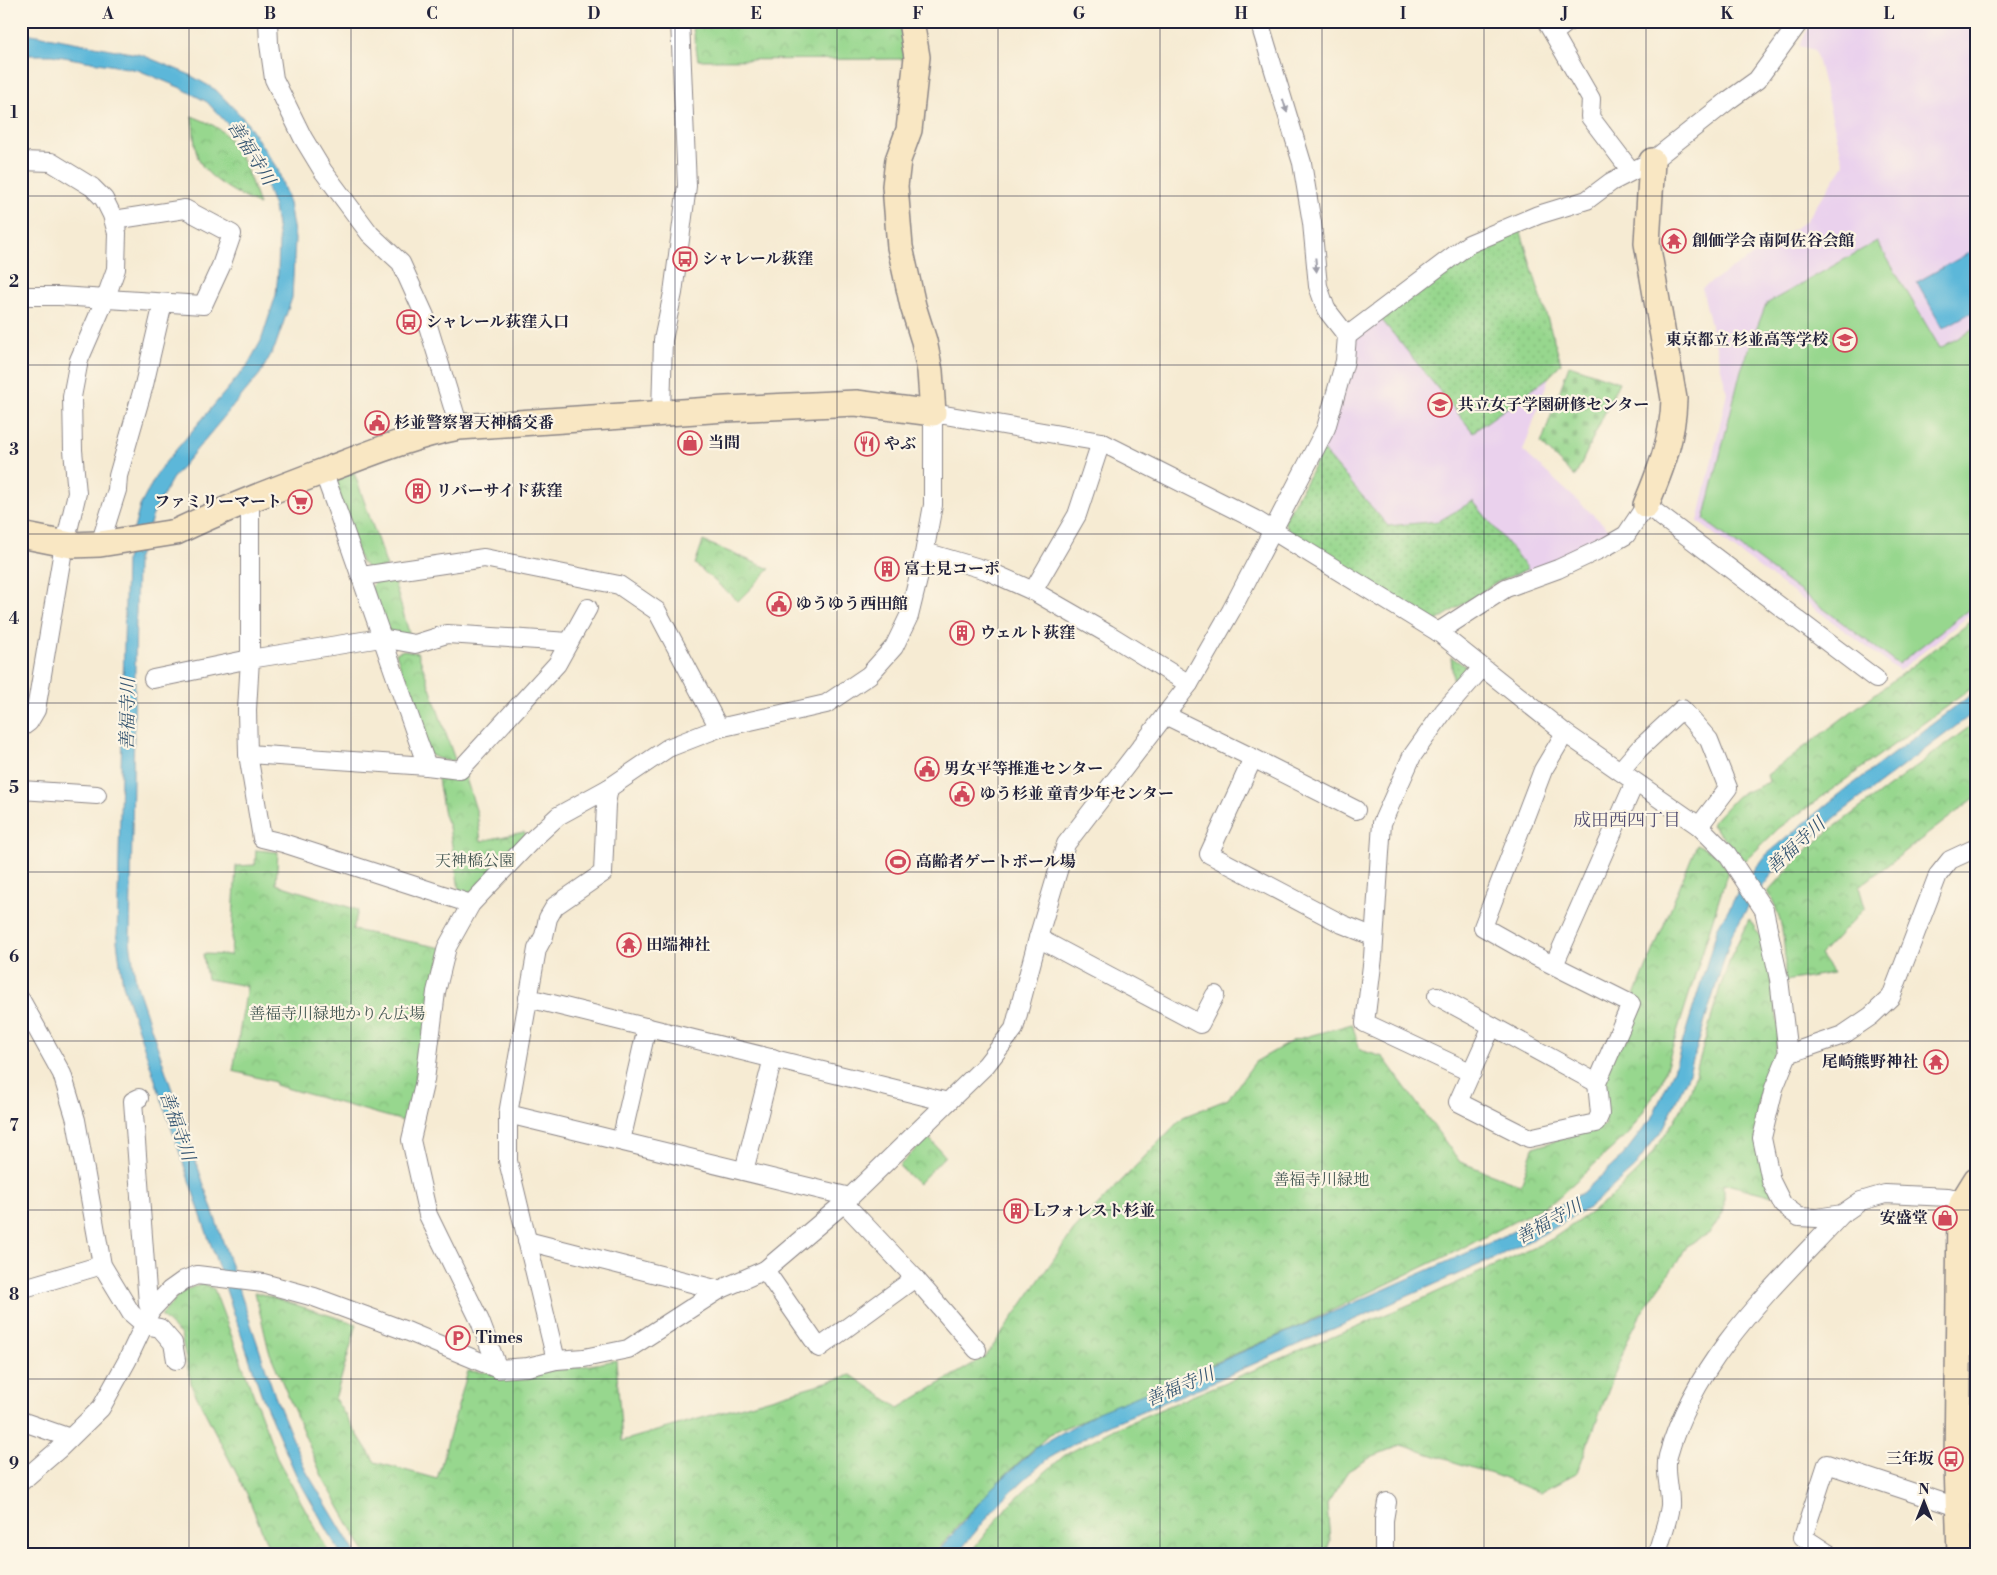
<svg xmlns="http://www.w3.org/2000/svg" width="1997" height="1575" viewBox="0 0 1997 1575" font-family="'Libre Bodoni','Noto Serif JP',serif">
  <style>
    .built { fill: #ead1ed }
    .grass { fill: url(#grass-dots); stroke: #5c7c64 }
    .cemetery { fill: url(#cemetery-stones); stroke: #5c7c64 }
    .park { fill: url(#park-crowns); stroke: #5c7c64 }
    .garden { fill: #97d78e; stroke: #5c7c64 }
    .water { fill: #5bb7d9; stroke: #3e6c8a }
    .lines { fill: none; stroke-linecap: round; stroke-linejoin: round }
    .street-casing { stroke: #8c8687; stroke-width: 20 }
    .secondary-casing { stroke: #8c8687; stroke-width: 28 }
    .street { stroke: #fff; stroke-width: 18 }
    .secondary { stroke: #f9e7c3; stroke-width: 25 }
    .oneway { fill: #9c9ca7 }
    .grid { fill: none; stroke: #22223b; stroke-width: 1; stroke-opacity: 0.55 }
    .labels { text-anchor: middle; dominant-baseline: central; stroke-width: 4.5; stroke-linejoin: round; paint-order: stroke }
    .poi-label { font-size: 16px; font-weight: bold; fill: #22223b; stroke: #fcf5e5; text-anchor: start }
    .park-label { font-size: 16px; fill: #455854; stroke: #fcf5e5 }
    .water-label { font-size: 18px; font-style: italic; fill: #365672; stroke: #fcf5e5 }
    .neighbourhood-label { font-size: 18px; fill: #534e71; stroke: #fcf5e5 }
    .neatline { fill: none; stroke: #22223b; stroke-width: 2 }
    .grid-label { font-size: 16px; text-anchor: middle; font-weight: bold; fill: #22223b }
  </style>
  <defs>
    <pattern id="grass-dots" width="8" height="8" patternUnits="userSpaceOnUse" patternTransform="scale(1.25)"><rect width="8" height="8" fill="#97d78e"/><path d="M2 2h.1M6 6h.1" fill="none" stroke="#82b87b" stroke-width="1.8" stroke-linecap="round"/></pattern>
    <pattern id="cemetery-stones" width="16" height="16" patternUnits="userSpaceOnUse" patternTransform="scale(1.25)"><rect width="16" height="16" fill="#97d78e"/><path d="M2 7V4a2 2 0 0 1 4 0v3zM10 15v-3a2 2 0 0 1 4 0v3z" fill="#82b87b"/></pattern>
    <pattern id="park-crowns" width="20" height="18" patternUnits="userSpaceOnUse" patternTransform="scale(1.25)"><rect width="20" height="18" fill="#97d78e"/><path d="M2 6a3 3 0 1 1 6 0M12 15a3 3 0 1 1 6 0" fill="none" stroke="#82b87b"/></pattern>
  </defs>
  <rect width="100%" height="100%" fill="#fcf5e5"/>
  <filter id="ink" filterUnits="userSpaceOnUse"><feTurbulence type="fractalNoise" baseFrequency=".02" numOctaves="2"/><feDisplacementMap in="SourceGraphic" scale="10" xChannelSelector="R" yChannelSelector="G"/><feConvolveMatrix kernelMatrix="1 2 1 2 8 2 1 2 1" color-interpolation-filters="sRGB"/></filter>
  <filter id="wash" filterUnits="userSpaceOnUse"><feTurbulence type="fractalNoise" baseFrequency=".0096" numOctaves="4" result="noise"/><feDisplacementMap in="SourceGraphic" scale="20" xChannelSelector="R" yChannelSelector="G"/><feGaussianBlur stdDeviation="1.12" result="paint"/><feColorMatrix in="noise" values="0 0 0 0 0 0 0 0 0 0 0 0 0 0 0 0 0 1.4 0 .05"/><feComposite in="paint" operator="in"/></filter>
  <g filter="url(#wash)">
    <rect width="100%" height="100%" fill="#f6ebd3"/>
    <!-- built -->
    <g class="built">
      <polygon points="1812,21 1976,21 1976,610 1899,671 1698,522 1727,393 1702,288 1806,221 1844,165 1815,50 1799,46"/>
      <polygon points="1381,319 1561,363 1549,377 1523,451 1612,532 1601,540 1553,561 1495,583 1435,622 1311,473 1352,340"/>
      <polygon points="1976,1199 1976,1456 1969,1450 1968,1363 1972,1362 1972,1352 1968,1351 1969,1213"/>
    </g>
    <!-- grass -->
    <g class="grass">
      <polygon points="1520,229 1561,363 1549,377 1473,432 1381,319 1472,249"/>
      <polygon points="1323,450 1388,526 1439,521 1473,501 1528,569 1495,583 1435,622 1289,532 1284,521"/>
      <polygon points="1451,657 1470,669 1454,689"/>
    </g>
    <!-- cemetery -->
    <polygon class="cemetery" points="1569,365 1619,382 1575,477 1541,444"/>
    <!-- park -->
    <g class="park">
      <polygon points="697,21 900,21 908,59 698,60 692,22"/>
      <path d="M192,116C201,120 213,124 220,130C242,148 250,179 259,205C240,195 206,179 198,158C194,146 194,129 192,116Z"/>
      <polygon points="354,472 387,567 370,570 361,562 332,480"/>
      <polygon points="703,541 770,569 738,601 695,564"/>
      <polygon points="393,578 410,636 387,632 371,587 375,581"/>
      <polygon points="1976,618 1976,685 1779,828 1745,861 1711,824 1737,796 1769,782 1767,775"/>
      <path d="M404,650L418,653L455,760C446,763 437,758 429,754L396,653Z"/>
      <path d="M1976,722V797L1859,887L1865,908L1820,955L1833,973L1785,981C1785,950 1785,920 1768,892L1803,853L1829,831Z"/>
      <polygon points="437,773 465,775 477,813 481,841 524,832 526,834 474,895 460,895 449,827 444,815"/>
      <path d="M1697,844L1716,854L1728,871L1661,1084L1629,1133L1554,1201L1463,1248L1293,1329L1050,1434L1005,1475L963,1520L934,1554H366L322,1476L269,1351L255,1292L357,1324L335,1399L375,1462L437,1479L468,1371C514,1376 571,1370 616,1360L622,1441L851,1375L899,1408L986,1356L1074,1230L1183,1117L1228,1099L1255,1062L1294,1040L1352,1024L1360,1050L1383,1057L1460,1162L1521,1185L1533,1148L1606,1125L1599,1083Z"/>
      <polygon points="256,850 278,852 276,884 358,910 353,930 442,948 407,1122 275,1085 275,1082 233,1071 247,986 207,979 203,954 231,955 236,866 255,865"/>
      <polygon points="1749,919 1765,943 1779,1030 1775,1055 1763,1081 1758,1105 1758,1135 1772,1196 1724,1183 1724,1211 1710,1233 1686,1246 1678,1261 1642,1312 1628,1339 1577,1473 1540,1493 1495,1475 1401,1445 1373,1456 1348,1471 1327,1504 1330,1541 1326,1554 969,1554 1007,1507 1030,1485 1065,1455 1114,1429 1420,1300 1552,1239 1607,1201 1644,1165 1674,1121 1690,1093 1719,991 1732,954"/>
      <polygon points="928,1137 945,1156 918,1184 899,1166"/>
      <polygon points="202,1283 214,1289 278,1460 330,1554 274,1554 267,1544 247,1494 192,1387 181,1335 161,1316 180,1293"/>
    </g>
    <!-- garden -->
    <polygon class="garden" points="1877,241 1940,348 1976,328 1976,604 1898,664 1704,520 1741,370 1766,304"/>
    <!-- water -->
    <g class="water">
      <polygon points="21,32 142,55 188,74 216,90 245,120 278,170 289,203 295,239 292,298 275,347 260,374 172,479 154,512 137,560 130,941 136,983 275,1396 306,1471 356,1554 341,1554 297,1477 263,1399 123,985 117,941 126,559 140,506 159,470 247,366 261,341 276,295 278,272 279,240 274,207 263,177 233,130 207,102 181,88 138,70 52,55 21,55"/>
      <polygon points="1976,249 1976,310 1943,328 1917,282"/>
      <polygon points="1976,691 1976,711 1842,812 1778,866 1749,905 1732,934 1688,1076 1664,1127 1633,1169 1591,1206 1543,1234 1490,1260 1199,1388 1105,1426 1046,1460 1002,1500 957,1554 936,1554 991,1489 1037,1447 1098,1412 1192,1374 1483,1246 1536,1220 1582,1193 1621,1158 1651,1119 1674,1070 1718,927 1736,896 1766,855 1832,800"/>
    </g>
  </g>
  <g filter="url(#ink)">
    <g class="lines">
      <!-- street casing -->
      <g class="street-casing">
        <g id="street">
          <polyline points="268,21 269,44 274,79 303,138 323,171 370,234 401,263 425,316 459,427"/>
          <polyline points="1546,21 1591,99 1590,117 1631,171"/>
          <polyline points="1554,33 1569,21"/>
          <polyline points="21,161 51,162 92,187 104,199 112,215 117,233 116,269 105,300 79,360 72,397 73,450 77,493 62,556 36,710 29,722 21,728"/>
          <polyline points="21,296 59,296 203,305 221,266 232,234 185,209 114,220"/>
          <polyline points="1347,336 1469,244 1538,215 1587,200 1611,182 1652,161 1729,100 1757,80 1800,21"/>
          <polyline points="661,413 663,340 673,293 687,186 680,21"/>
          <polyline points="1101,442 1077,515 1033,591 1108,634 1189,684"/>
          <path d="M323,471C359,569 392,668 427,766"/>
          <polyline points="250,500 250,659 247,710 248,754 262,838 283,843 471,904"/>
          <polyline points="100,544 117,490 118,476 144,385 163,303"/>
          <polyline points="925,552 986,570 1033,591"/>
          <polyline points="362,576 484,558 619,585 657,611 719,728"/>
          <polyline points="1438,632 1506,588 1558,569 1607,546 1626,535 1646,505 1876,679"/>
          <polyline points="153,679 250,659 381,638 415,644 447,634 569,642"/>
          <polyline points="1165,715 1253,758 1209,854 1342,924 1367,934 1374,933"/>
          <polyline points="248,754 427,766 460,770 557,664 588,608"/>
          <polyline points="1253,758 1356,810"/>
          <polyline points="1620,771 1639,749 1682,709 1709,740 1728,788 1699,826"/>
          <polyline points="21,790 97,795"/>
          <polyline points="1038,938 1200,1024 1215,995"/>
          <polyline points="1554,965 1635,782"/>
          <polyline points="1437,996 1597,1083"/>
          <polyline points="528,998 948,1102"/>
          <polyline points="21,1000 62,1074 76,1120 102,1265 131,1313 145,1325 160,1328 173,1343 176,1360"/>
          <polyline points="1492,1026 1458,1102 1529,1138 1596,1123 1600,1114 1597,1083 1631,1004 1531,954 1483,927 1543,770 1565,733"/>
          <polyline points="1788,1054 1843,1035 1871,1016 1891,997 1938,875 1950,860 1976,848"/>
          <polyline points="1472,1073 1365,1023 1373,957 1382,823 1412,756 1444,711 1482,668"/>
          <polyline points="139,1098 133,1101 148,1304 151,1310"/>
          <polyline points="508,1114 850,1197"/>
          <polyline points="621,1141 647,1027"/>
          <polyline points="744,1171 773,1058"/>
          <polyline points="844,1203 915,1278 977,1350"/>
          <polyline points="527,1241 719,1290"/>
          <polyline points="765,1270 819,1348 915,1278"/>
          <polyline points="21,1289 102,1265"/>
          <polyline points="556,1360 508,1161 508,1114 537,949 544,936 548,918 555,906 603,873 606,804 609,788"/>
          <polyline points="498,1369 480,1321 428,1215 411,1140 425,1080 436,992 447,947 471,904 532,840 558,816 609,788 668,748 719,728 826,704 869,675 894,647 909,616 923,559 933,505 933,413 1101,442 1254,519 1438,632 1565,733 1699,826 1727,854 1764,910 1779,979 1788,1054 1774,1088 1762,1138 1771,1181 1783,1205 1799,1217 1817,1218 1842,1214 1861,1201 1885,1194 1948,1197 1963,1201"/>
          <polyline points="21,1421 70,1438"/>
          <polyline points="1957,1465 1976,1470"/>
          <polyline points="21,1482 58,1450 101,1408 127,1361 151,1310 170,1290 184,1280 197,1275 263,1283 314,1297 409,1332 498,1369 528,1367 556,1360 584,1358 628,1349 719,1290 765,1270 844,1203 986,1065 1014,1029 1038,938 1066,844 1189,684 1231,611 1326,428 1345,361 1347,336 1326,309 1318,286 1312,223 1302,163 1262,31"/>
          <polyline points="1384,1554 1384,1520 1387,1502"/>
          <path d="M1657,1554C1661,1538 1668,1521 1670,1506C1671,1490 1664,1471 1668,1456C1695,1358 1775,1286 1842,1214"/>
          <polyline points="1829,1554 1803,1537 1827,1464 1957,1507"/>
        </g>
      </g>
      <!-- secondary casing -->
      <g class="secondary-casing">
        <g id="secondary">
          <path d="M1646,505C1661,469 1673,439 1674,399L1647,243L1652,161"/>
          <path d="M21,535L71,545L100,544L176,532C224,509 274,490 324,471C369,454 412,436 459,427L726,409L856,403L933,413L930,371L924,341L913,306L900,247L895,186L898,160L909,130L917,57L911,21"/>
          <polyline points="1960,1554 1957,1465 1960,1211 1963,1201 1976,1180"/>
        </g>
      </g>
      <!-- street -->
      <use href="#street" class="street"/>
      <!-- secondary -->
      <use href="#secondary" class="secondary"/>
    </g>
    <!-- one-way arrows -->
    <defs><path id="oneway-solid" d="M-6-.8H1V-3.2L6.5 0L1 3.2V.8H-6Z" transform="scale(1.25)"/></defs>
    <g class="oneway">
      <use href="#oneway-solid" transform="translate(1285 106) rotate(73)"/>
      <use href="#oneway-solid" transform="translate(1316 265) rotate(85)"/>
    </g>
  </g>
  <!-- grid -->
  <path class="grid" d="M189,21V1554M351,21V1554M513,21V1554M675,21V1554M837,21V1554M998,21V1554M1160,21V1554M1322,21V1554M1484,21V1554M1646,21V1554M1808,21V1554M21,196H1976M21,365H1976M21,534H1976M21,703H1976M21,872H1976M21,1041H1976M21,1210H1976M21,1379H1976"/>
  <!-- icons -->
  <defs>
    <g id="temple-ring" transform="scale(1.25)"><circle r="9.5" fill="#fcf5e5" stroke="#d1495b" stroke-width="1.5"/><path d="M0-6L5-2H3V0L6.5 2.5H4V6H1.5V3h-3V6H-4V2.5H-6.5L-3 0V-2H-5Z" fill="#d1495b"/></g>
    <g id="bus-ring" transform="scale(1.25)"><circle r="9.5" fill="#fcf5e5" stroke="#d1495b" stroke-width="1.5"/><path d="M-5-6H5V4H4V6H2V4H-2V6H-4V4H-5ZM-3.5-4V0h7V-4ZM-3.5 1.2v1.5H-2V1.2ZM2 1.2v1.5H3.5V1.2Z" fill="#d1495b"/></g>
    <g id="school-ring" transform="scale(1.25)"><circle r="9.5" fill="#fcf5e5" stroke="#d1495b" stroke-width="1.5"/><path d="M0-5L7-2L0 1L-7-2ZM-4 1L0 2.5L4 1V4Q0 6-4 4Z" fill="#d1495b"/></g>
    <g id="civic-ring" transform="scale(1.25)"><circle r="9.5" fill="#fcf5e5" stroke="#d1495b" stroke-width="1.5"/><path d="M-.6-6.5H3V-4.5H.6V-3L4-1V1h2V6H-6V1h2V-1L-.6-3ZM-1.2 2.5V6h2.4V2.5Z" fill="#d1495b"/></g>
    <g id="shop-ring" transform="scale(1.25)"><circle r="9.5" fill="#fcf5e5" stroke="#d1495b" stroke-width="1.5"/><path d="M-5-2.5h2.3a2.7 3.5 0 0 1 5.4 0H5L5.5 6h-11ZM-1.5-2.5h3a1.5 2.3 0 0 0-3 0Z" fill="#d1495b"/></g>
    <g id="restaurant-ring" transform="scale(1.25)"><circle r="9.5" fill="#fcf5e5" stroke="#d1495b" stroke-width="1.5"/><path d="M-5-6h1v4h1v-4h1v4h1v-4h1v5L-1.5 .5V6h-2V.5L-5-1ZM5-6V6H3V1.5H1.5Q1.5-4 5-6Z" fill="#d1495b"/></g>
    <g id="building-ring" transform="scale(1.25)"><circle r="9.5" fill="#fcf5e5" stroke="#d1495b" stroke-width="1.5"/><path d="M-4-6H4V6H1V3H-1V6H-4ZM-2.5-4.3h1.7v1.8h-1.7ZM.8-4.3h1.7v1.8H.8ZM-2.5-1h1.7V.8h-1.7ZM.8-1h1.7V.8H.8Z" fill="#d1495b"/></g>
    <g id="supermarket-ring" transform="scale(1.25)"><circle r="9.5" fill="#fcf5e5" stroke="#d1495b" stroke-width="1.5"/><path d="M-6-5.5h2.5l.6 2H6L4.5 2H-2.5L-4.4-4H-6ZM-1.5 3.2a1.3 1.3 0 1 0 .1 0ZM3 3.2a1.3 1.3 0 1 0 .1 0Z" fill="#d1495b"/></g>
    <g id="stadium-ring" transform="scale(1.25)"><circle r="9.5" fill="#fcf5e5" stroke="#d1495b" stroke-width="1.5"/><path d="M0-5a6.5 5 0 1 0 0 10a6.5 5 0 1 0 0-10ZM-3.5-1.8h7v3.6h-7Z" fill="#d1495b"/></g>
    <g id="parking-ring" transform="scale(1.25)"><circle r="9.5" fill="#fcf5e5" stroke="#d1495b" stroke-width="1.5"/><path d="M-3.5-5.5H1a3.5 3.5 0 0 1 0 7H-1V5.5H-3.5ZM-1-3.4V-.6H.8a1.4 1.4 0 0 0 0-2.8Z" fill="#d1495b"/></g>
  </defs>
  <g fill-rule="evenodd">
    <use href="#temple-ring" x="1674" y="241"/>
    <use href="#bus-ring" x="685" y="259"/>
    <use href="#bus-ring" x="409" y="322"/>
    <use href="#school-ring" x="1845" y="340"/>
    <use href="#school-ring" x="1440" y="405"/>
    <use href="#civic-ring" x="377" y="423"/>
    <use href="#shop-ring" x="690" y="443"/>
    <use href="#restaurant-ring" x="867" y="444"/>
    <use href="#building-ring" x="418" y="491"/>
    <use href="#supermarket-ring" x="300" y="502"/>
    <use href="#building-ring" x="887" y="569"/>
    <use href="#civic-ring" x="779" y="604"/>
    <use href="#building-ring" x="962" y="633"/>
    <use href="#civic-ring" x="927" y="769"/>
    <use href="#civic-ring" x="962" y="794"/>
    <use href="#stadium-ring" x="898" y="862"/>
    <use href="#temple-ring" x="629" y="945"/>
    <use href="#temple-ring" x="1936" y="1062"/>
    <use href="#building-ring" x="1016" y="1211"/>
    <use href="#shop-ring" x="1945" y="1218"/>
    <use href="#parking-ring" x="458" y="1338"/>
    <use href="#bus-ring" x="1951" y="1459"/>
  </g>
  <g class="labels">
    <!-- poi labels -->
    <g class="poi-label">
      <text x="1692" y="241">創価学会 南阿佐谷会館</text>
      <text x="702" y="259">シャレール荻窪</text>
      <text x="426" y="322">シャレール荻窪入口</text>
      <text x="1828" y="340" text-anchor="end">東京都立 杉並高等学校</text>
      <text x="1458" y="405">共立女子学園研修センター</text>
      <text x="394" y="423">杉並警察署天神橋交番</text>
      <text x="708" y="443">当間</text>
      <text x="884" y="444">やぶ</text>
      <text x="436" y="491">リバーサイド荻窪</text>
      <text x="282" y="502" text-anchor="end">ファミリーマート</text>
      <text x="904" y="569">富士見コーポ</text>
      <text x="796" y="604">ゆうゆう西田館</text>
      <text x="980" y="633">ウェルト荻窪</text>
      <text x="944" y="769">男女平等推進センター</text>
      <text x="980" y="794">ゆう杉並 童青少年センター</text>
      <text x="916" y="862">高齢者ゲートボール場</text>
      <text x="646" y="945">田端神社</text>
      <text x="1918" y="1062" text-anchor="end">尾崎熊野神社</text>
      <text x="1034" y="1211">Lフォレスト杉並</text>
      <text x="1928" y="1218" text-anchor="end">安盛堂</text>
      <text x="476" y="1338">Times</text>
      <text x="1934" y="1459" text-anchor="end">三年坂</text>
    </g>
    <!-- park labels -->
    <g class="park-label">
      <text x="475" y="861">天神橋公園</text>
      <text x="337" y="1014">善福寺川緑地かりん広場</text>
      <text x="1321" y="1180">善福寺川緑地</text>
    </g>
    <!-- water labels -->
    <g class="water-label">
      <text transform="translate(251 153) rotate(58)">善福寺川</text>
      <text transform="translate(128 714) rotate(-89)">善福寺川</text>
      <text transform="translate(1796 846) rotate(-43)">善福寺川</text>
      <text transform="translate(177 1126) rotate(71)">善福寺川</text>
      <text transform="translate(1549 1222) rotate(-29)">善福寺川</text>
      <text transform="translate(1180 1387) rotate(-23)">善福寺川</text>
    </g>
    <!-- neighbourhood labels -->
    <g class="neighbourhood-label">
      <text x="1627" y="820">成田西四丁目</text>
    </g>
  </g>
  <!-- margin -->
  <rect width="1997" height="1575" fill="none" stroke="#fcf5e5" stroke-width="55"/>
  <!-- north arrow -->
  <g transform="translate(1924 1502)" stroke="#fcf5e5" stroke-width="4" paint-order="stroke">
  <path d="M0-4L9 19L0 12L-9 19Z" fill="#22223b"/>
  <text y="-8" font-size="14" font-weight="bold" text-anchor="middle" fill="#22223b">N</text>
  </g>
  <rect x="28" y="28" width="1942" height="1520" class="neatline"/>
  <g class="grid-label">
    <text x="108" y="19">A</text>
    <text x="270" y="19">B</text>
    <text x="432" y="19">C</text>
    <text x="594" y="19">D</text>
    <text x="756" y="19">E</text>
    <text x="918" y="19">F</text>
    <text x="1079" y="19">G</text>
    <text x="1241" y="19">H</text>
    <text x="1403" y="19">I</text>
    <text x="1565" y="19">J</text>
    <text x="1727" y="19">K</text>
    <text x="1889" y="19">L</text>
    <text x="14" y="118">1</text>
    <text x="14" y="287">2</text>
    <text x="14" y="455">3</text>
    <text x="14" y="624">4</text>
    <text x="14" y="793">5</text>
    <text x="14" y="962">6</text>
    <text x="14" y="1131">7</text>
    <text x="14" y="1300">8</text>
    <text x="14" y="1469">9</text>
  </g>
</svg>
